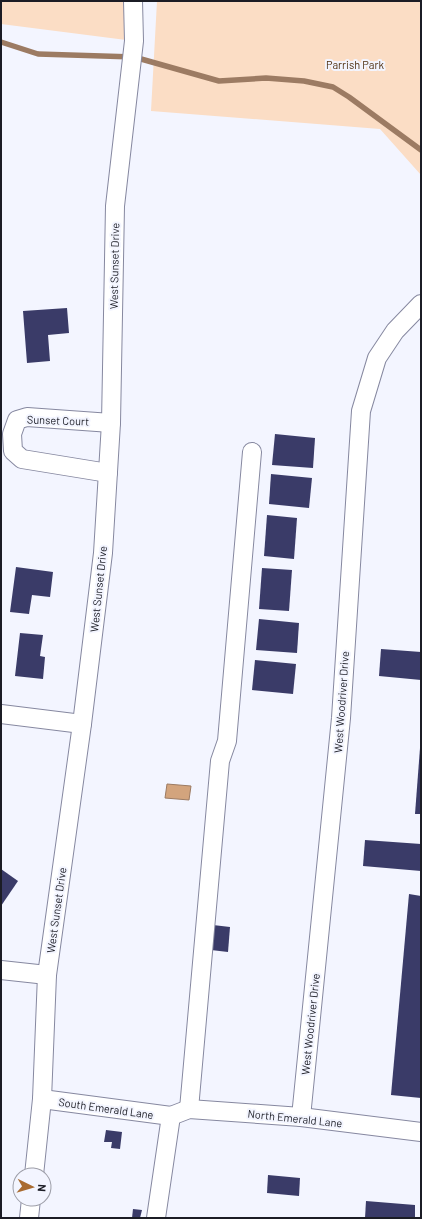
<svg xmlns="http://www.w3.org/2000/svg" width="422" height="1219" viewBox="0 0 422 1219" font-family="Barlow,sans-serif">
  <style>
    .green { fill: #fbddc5 }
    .water { fill: #d3a47d; stroke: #9c7b63 }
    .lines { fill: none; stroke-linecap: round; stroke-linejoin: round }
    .stream { stroke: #9c7b63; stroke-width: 5.5 }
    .building { fill: #3a3b68 }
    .minor-casing { stroke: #8688a0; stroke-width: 20 }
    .minor { stroke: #fff; stroke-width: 18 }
    .labels { text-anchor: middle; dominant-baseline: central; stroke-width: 4; stroke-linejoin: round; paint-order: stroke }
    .park-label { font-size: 11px; fill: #4e2e0f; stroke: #f3f5ff }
    .street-label { font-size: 11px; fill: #1b1c25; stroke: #f3f5ff }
  </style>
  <rect width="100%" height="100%" fill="#f3f5ff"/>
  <!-- green -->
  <g class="green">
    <polygon points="1,1 133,1 134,41 1,24"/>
    <polygon points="157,1 421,1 421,175 380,129 151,111"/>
  </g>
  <!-- water -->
  <polygon class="water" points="167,784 191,786 189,800 165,798"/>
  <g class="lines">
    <!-- stream -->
    <polyline class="stream" points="1,42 38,54 134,57 219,81 266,78 304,81 333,87 349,97 421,150"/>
  </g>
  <!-- building -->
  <g class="building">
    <polygon points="67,308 69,333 48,335 50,361 27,363 23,311"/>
    <polygon points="275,434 315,438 313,468 272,465"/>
    <polygon points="271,474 312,478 309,508 269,504"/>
    <polygon points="267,515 297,518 294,559 264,556"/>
    <polygon points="16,567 53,572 50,597 32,595 29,614 10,612"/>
    <polygon points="262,568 292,570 289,611 259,609"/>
    <polygon points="259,619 299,623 297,653 256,650"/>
    <polygon points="20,633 43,635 40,656 45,657 43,679 15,676"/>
    <polygon points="381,649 421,652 421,680 379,676"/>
    <polygon points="255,660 296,664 293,694 252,690"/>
    <polygon points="420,748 421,748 421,814 415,814"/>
    <polygon points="365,840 421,844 421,871 363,866"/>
    <polygon points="1,869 18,881 1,906"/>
    <polygon points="409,894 421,896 421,1098 391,1095"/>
    <polygon points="213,925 230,927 228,952 211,950"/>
    <polygon points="106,1130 122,1132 120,1149 111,1148 112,1142 104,1142"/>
    <polygon points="268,1175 300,1178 299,1196 267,1193"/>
    <polygon points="366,1201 415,1205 415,1218 365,1218"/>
    <polygon points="133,1209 142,1210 140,1218 132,1218"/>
  </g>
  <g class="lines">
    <!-- minor casing -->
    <g class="minor-casing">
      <g id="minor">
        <polyline points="108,473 22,459 13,451 12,434 17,420 27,417 111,423"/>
        <polyline points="1,714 82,724"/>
        <polyline points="1,970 47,975"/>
        <polyline points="42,1099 171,1116"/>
        <polyline points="189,1109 220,761 227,741 252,452"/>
        <polyline points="171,1116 189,1109 301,1117 421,1132"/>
        <polyline points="301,1117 341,718 361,411 377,358 395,331 421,304"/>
        <polyline points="34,1175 42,1099 47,975 82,724 103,553 111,423 115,206 134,41 133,1"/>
        <polyline points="29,1218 31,1199"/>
        <polyline points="156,1218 171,1116"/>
      </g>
    </g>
    <!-- minor -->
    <use href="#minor" class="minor"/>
  </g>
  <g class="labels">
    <!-- park labels -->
    <g class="park-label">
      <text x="355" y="64">Parrish Park</text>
    </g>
    <!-- street labels -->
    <g class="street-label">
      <text transform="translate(114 266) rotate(-89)">West Sunset Drive</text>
      <text transform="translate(58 420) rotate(2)">Sunset Court</text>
      <text transform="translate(98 589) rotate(-84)">West Sunset Drive</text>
      <text transform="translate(341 702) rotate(-86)">West Woodriver Drive</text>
      <text transform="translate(56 910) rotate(-82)">West Sunset Drive</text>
      <text transform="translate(310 1024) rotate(-84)">West Woodriver Drive</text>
      <text transform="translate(106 1108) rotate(8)">South Emerald Lane</text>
      <text transform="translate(295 1118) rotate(6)">North Emerald Lane</text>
    </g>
  </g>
  <!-- border -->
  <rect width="422" height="1219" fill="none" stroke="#1b1c25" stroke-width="4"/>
  <!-- north arrow -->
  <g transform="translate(32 1187) rotate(95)"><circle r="19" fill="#f3f5ff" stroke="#9d9ea8"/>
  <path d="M0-3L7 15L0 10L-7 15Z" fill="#a96b30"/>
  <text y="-6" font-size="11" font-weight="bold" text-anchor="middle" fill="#1b1c25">N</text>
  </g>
</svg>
